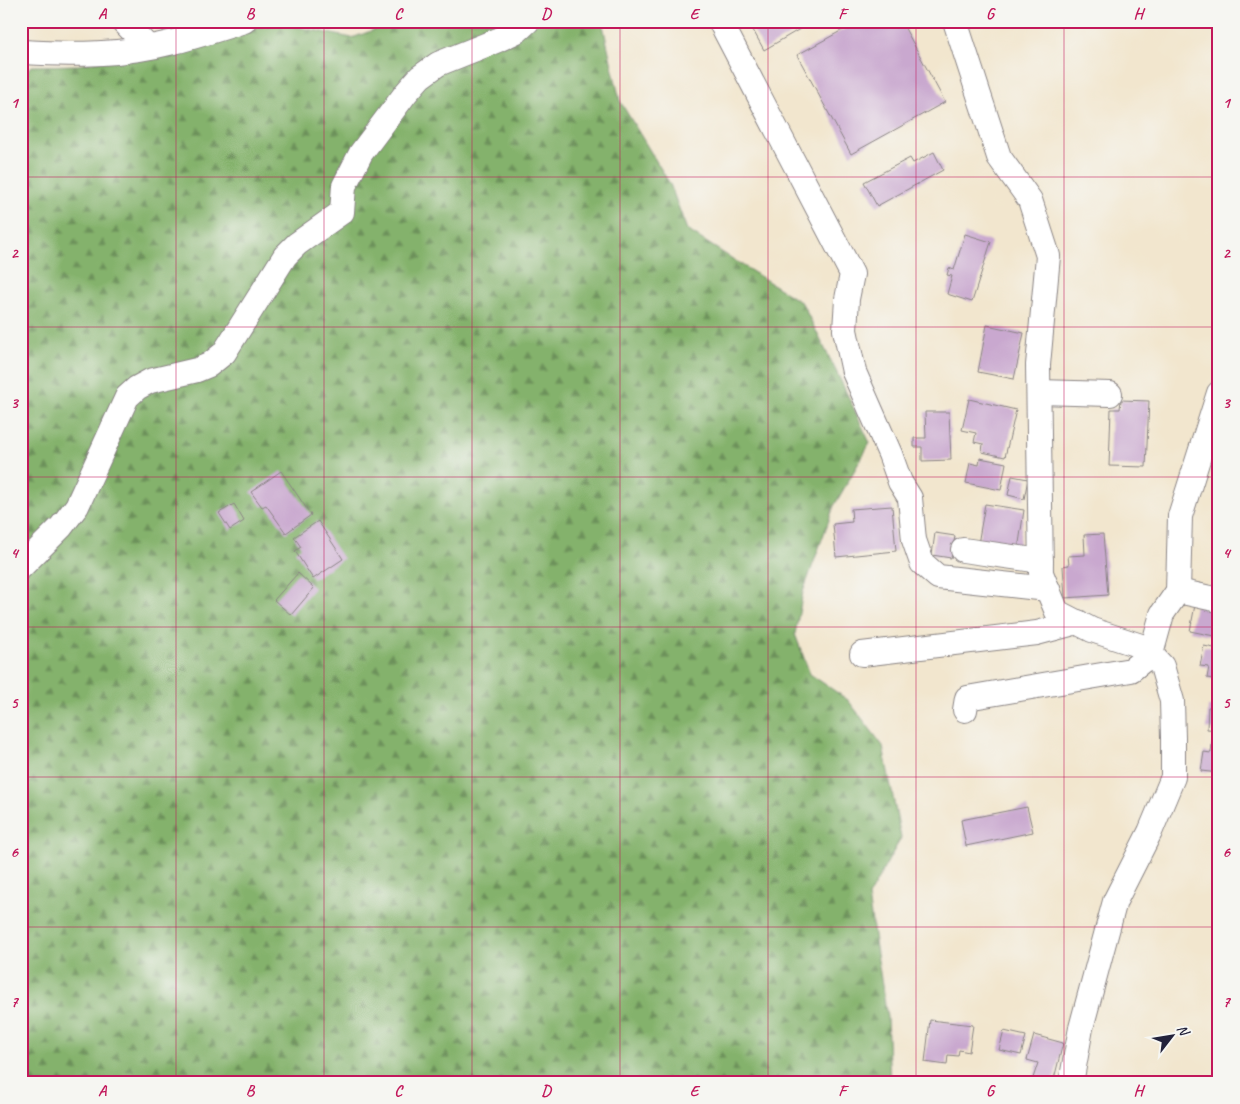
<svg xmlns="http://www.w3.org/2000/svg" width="1240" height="1104" viewBox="0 0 1240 1104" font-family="Caveat,sans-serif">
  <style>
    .forest { fill: url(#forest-firs); stroke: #536a54 }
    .building { fill: #c9a8cf }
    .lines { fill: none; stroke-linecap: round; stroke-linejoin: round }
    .street-casing { stroke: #8a8484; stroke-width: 26 }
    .street { stroke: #fff; stroke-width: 24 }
    .grid { fill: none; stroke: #c2185b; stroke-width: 1; stroke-opacity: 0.55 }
    .neatline { fill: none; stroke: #c2185b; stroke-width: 2 }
    .grid-label { font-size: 16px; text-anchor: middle; font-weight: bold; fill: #c2185b }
  </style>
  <defs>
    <pattern id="forest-firs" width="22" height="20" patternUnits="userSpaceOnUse" patternTransform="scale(1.25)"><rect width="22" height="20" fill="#84b26c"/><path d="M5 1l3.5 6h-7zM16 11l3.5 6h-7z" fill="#6c905a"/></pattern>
  </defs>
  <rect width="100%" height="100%" fill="#f6f6f2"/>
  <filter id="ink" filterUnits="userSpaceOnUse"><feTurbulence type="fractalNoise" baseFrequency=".02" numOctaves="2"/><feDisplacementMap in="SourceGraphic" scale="10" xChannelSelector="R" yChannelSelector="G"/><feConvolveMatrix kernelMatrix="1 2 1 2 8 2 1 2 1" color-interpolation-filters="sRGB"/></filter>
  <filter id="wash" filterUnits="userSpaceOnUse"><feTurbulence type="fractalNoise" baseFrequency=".0096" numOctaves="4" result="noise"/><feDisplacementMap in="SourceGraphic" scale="20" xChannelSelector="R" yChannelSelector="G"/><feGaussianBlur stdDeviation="1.12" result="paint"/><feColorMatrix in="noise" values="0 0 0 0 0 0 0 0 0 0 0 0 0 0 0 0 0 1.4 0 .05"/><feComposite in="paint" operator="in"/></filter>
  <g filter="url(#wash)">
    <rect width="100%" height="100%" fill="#f2e6ce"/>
    <!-- forest -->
    <polygon class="forest" points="393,21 602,21 620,101 670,184 687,230 802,303 840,379 870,443 834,506 803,592 795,634 810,674 848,700 883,746 901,838 868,897 887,1017 890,1083 21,1083 21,75 32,66 79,65 250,28 283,24 352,38 387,25"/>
    <g id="blocks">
      <!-- building -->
      <g class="building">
        <polygon points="748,21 803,21 805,26 764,50"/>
        <polygon points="859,21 901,21 945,102 851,154 797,55"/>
        <polygon points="934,152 943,170 877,206 864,182 910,158 913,163"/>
        <polygon points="965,234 991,242 972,302 947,294 952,276 947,275 949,268 954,270"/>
        <polygon points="987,325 1024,333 1014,379 978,372"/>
        <polygon points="969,399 1016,410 1005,457 982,452 983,444 974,442 976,433 962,430"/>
        <polygon points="1121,400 1149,401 1146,467 1109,466 1111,409 1120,409"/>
        <polygon points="925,412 949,412 951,460 922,461 922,447 914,447 914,438 926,438"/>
        <polygon points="980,458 1006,463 1001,490 966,483 970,463 979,465"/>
        <polygon points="281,471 311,515 286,533 266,505 262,507 251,492"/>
        <polygon points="1012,476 1028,479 1024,499 1008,495"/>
        <polygon points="234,504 244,521 230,530 219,513"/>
        <polygon points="985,504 1024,510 1018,550 978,544"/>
        <polygon points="892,506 896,551 836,557 833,524 852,522 851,509"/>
        <polygon points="318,521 343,559 313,579 295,551 301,547 294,537"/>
        <polygon points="935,533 955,536 951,558 932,555"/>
        <polygon points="1103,534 1108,595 1065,598 1063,566 1069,565 1068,556 1085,555 1084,535"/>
        <polygon points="298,573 314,588 291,615 274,600"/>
        <polygon points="1195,605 1219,610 1219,637 1190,631"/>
        <polygon points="1204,646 1219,649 1219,680 1207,678 1209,667 1200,666"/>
        <polygon points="1208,707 1219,707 1219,730 1207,729"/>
        <polygon points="1212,743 1219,744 1219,773 1201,771 1204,752 1211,753"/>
        <polygon points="1027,807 1033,832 966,846 961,820"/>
        <polygon points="930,1020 973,1025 969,1052 959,1050 958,1056 948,1055 947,1065 925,1062"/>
        <polygon points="1004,1031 1026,1036 1021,1055 999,1050"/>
        <polygon points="1034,1035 1063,1043 1053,1083 1033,1078 1038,1063 1027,1060"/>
      </g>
    </g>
  </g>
  <g filter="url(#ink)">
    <use href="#blocks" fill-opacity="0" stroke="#8a8484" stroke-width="1"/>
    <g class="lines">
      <!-- street casing -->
      <g class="street-casing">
        <g id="street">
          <polyline points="123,21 148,47"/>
          <polyline points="720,21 852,274 847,299 845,330 854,372 890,454 900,482 910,498 914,540 922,563 938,577 1048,589"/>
          <polyline points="955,21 999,157 1030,200 1048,256 1038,365 1041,573 1057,612 1092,630 1144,647 1162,666 1172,701 1173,738 1173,777 1150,832 1115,901 1081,1028 1071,1083"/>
          <path d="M21,52C48,53 75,55 102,53C151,51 198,36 244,21"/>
          <polyline points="1039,392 1110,394"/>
          <polyline points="963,550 1041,561"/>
          <polyline points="21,567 61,527 77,506 127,397 137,388 150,381 197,370 209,365 224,353 285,256 297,244 342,212 344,186 361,153 406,93 420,77 438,64 498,40 517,31 528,21"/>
          <polyline points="1178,591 1219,600"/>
          <polyline points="862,654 1037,633 1078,622"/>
          <polyline points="965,710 967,698 1131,670 1151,654 1162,614 1178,591 1180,516 1219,393"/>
        </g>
      </g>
      <!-- street -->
      <use href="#street" class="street"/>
    </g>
  </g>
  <!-- grid -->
  <path class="grid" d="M176,21V1083M324,21V1083M472,21V1083M620,21V1083M768,21V1083M916,21V1083M1064,21V1083M21,177H1219M21,327H1219M21,477H1219M21,627H1219M21,777H1219M21,927H1219"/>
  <!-- margin -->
  <rect width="1240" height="1104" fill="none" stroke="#f6f6f2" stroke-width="55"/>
  <!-- north arrow -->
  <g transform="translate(1172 1036) rotate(59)" stroke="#f6f6f2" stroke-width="4" paint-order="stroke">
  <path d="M0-4L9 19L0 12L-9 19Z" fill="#22223b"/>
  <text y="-8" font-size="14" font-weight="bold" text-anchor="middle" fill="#22223b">N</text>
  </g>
  <rect x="28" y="28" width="1184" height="1048" class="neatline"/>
  <g class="grid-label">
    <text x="102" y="19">A</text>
    <text x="250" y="19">B</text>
    <text x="398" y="19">C</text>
    <text x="546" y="19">D</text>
    <text x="694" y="19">E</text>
    <text x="842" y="19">F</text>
    <text x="990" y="19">G</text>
    <text x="1138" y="19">H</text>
    <text x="14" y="108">1</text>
    <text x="1226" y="108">1</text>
    <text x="14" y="258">2</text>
    <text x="1226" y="258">2</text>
    <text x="14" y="408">3</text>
    <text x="1226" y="408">3</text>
    <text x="14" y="558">4</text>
    <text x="1226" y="558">4</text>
    <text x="14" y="708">5</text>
    <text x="1226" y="708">5</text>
    <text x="14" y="857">6</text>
    <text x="1226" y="857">6</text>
    <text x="14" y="1007">7</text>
    <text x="1226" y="1007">7</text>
    <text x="102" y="1096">A</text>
    <text x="250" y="1096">B</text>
    <text x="398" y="1096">C</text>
    <text x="546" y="1096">D</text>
    <text x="694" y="1096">E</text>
    <text x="842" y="1096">F</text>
    <text x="990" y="1096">G</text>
    <text x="1138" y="1096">H</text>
  </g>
</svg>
